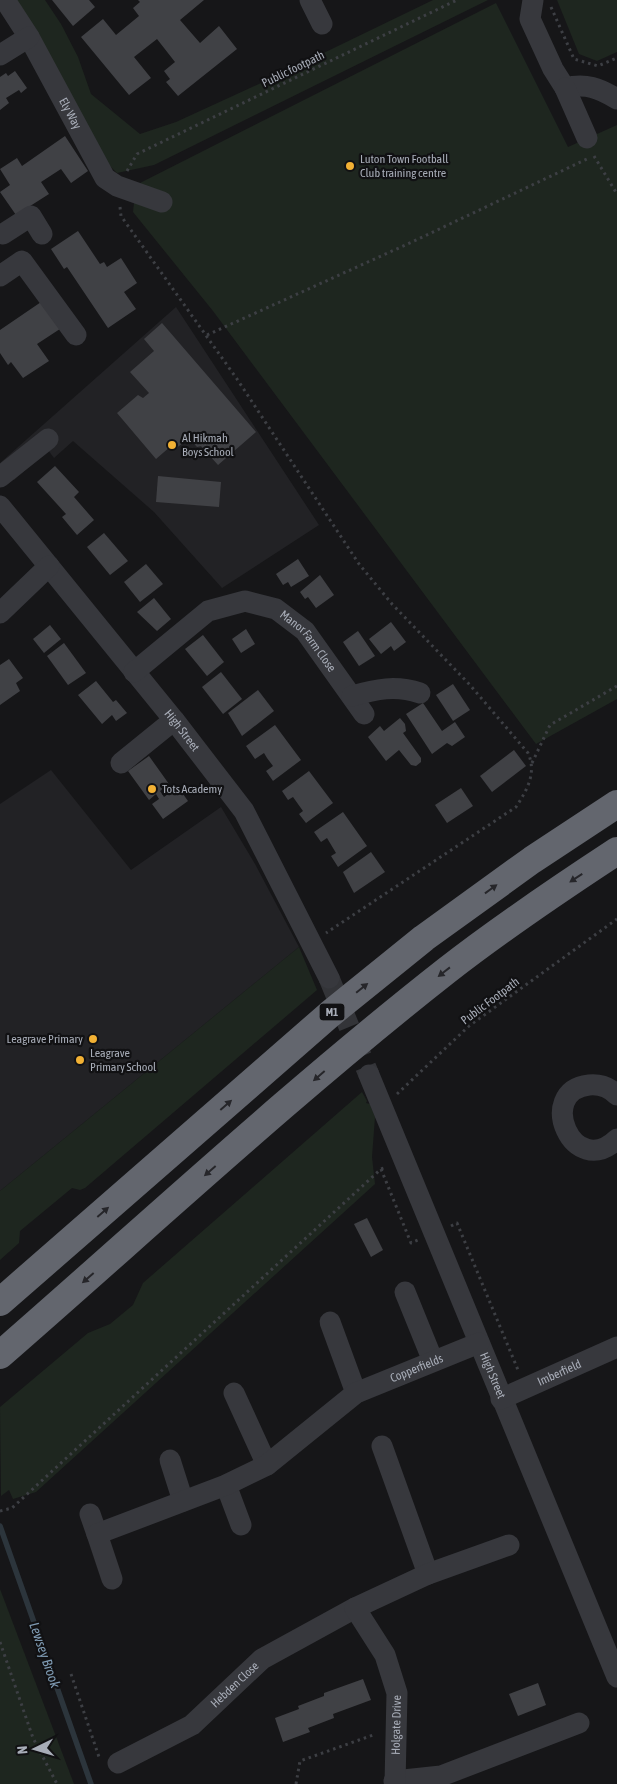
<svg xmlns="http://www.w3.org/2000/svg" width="617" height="1784" viewBox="0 0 617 1784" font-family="'Asap Condensed',sans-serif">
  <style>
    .built { fill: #222225 }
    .green { fill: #1e261f }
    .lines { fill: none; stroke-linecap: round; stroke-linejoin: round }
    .stream { stroke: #2c353c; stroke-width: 5.5 }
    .building { fill: #404145 }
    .minor-tunnel { stroke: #333438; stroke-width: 21; stroke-dasharray: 21 11; stroke-linecap: butt }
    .path { stroke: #3d3f44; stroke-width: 3; stroke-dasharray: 2.5 4; stroke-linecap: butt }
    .minor { stroke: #37383d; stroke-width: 21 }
    .highway { stroke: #63666e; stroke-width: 28 }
    .oneway { fill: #26262a }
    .poi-dot { fill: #f2b134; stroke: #111113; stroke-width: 2 }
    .labels { text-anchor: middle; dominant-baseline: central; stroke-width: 4.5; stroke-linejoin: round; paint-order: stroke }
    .shield { fill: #111113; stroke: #7b7e86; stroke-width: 1 }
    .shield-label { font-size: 11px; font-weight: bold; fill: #a8adb8 }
    .street-label { font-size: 12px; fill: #a8adb8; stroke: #111113 }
    .poi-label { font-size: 12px; fill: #a8adb8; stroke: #111113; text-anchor: start }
    .water-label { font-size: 14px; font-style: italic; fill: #7f9bb3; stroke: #111113 }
  </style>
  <rect width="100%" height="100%" fill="#161618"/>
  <!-- built -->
  <g class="built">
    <polygon points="176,307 319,525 222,588 154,512 73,441 54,458 48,450 14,480 0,463"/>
    <polygon points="51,770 131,870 221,807 255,864 299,947 0,1191 0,804"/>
  </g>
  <!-- green -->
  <g class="green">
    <polygon points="6,0 45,0 61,24 78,57 91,94 140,134 176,122 274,77 433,0 488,0 154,165 117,173 102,158"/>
    <polygon points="557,0 617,0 617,52 597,61 579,54"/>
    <polygon points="496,3 568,147 617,125 617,699 536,744 213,311 133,212 136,185"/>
    <polygon points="299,947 317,990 85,1188 80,1190 72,1188 20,1231 19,1243 0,1260 0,1191"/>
    <polygon points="362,1092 367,1101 366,1103 370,1104 375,1117 372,1157 375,1184 36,1492 13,1499 9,1490 1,1496 0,1407 88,1333 110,1324 133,1305 143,1283"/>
    <polygon points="0,1589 74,1784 0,1784"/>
  </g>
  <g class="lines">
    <!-- stream -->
    <polyline class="stream" points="0,1526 91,1784"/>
  </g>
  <!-- building -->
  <g class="building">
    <polygon points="52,0 89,0 95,7 73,26"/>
    <polygon points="138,0 204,0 180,20 200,43 219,26 237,49 178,96 166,82 170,79 164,71 175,62 157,39 134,57 151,78 129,95 81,37 103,19 116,35 139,16 133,8 140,2"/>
    <polygon points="15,71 27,88 21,93 19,90 6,98 9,103 0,110 0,77 6,73 8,76"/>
    <polygon points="65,136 88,171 71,183 61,169 41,182 49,194 16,215 0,192 10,185 0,169 17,158 22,166"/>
    <polygon points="78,231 100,264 104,262 107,267 121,258 137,283 124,292 136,309 108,328 67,267 64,269 51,249"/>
    <polygon points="44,300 63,327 37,344 49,361 23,378 11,362 8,365 0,353 0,330"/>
    <polygon points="162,323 256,432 218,465 201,446 197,447 189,438 174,450 171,446 156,459 117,413 138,395 143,398 149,393 130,372 154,351 144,339"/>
    <polygon points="55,466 79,492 74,497 94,520 77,535 62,517 66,514 37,482"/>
    <polygon points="158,476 221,482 219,507 156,502"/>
    <polygon points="104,533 128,561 110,575 87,547"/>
    <polygon points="298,559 309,576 291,587 288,582 283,585 276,574"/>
    <polygon points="146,564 163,584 140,602 124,582"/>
    <polygon points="320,575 334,595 316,608 308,597 305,599 300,592"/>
    <polygon points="154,598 171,619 157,631 137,612"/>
    <polygon points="391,622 406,642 394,651 391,646 381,654 369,639"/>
    <polygon points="50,625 61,639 44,653 33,639"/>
    <polygon points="246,629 255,644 241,653 232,639"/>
    <polygon points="358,631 375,656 359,666 343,642"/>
    <polygon points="203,635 224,662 207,676 185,649"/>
    <polygon points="64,643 86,673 68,685 47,656"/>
    <polygon points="9,659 23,678 16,683 20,691 0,705 0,665"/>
    <polygon points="221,672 242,699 223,714 202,687"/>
    <polygon points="96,681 113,702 116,700 127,713 116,721 112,715 102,724 78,695"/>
    <polygon points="453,684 470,710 453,721 436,695"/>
    <polygon points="258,690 274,711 242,736 228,713"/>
    <polygon points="423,703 442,731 455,722 465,737 452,746 447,743 432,754 406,714"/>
    <polygon points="400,718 405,724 406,731 403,733 421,758 421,762 416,766 411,765 399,750 386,761 368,737 380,726 384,731"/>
    <polygon points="275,725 301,760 273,781 266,771 273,766 267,758 264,753 255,759 246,746"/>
    <polygon points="514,750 526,766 492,792 480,776"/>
    <polygon points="149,756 169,784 160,791 164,797 178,787 188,801 163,819 152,804 159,799 156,794 149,800 128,771"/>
    <polygon points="309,771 333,803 306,823 299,814 303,811 293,797 288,800 282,791"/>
    <polygon points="461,788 473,806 447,823 435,805"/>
    <polygon points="343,812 367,846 338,867 331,856 336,853 327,838 321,842 314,832"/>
    <polygon points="371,852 385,872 354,893 343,872"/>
    <polygon points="367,1218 383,1250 371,1257 354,1224"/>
    <polygon points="363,1679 371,1700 333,1714 334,1718 308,1728 310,1732 283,1742 275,1718 299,1709 298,1706 324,1696 324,1693"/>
    <polygon points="538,1683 546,1705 518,1716 509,1694"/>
  </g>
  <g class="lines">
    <!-- minor-tunnel -->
    <polyline class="minor-tunnel" points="329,978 369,1075"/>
    <!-- path -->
    <g class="path">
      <polyline points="551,7 574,59 598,66 617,58"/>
      <polyline points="594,156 617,194"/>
      <polyline points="127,171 137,154 457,0"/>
      <path d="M120,207L121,216L237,379L359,564L392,604L470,685L528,753C537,773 527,790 516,807L326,933"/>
      <polyline points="207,335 412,242 589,158"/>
      <polyline points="532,763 550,725 617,686"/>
      <polyline points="397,1094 469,1026 617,919"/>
      <polyline points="381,1169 411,1243 418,1240"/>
      <polyline points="451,1226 457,1223 518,1370"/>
      <polyline points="0,1511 12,1508 381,1169 387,1167"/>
      <polyline points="0,1642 33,1738 57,1784"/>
      <polyline points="71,1674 99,1757"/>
      <polyline points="296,1784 300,1761 376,1734"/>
    </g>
    <!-- minor -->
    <g class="minor">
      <path id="s1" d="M5,0L29,37L105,178L117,186L162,202"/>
      <polyline points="310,0 322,24"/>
      <path d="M533,0L530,19L553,69L565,88C586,83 599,88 617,99"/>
      <polyline points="0,55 29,37"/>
      <polyline points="565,88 587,138"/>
      <polyline points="3,234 31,216 42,234"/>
      <polyline points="0,276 22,261 76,335"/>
      <polyline points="0,477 48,439"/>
      <path id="s2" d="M0,506L174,720L244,811L329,978"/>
      <polyline points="0,613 49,566"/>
      <path id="s3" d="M134,672L208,611L245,601L276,609L305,631L364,714"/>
      <path d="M352,696C376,689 396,685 420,693"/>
      <polyline points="121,763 174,720"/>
      <path id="s4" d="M369,1075L617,1677"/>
      <path d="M617,1095C609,1087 599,1084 589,1085C535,1091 573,1181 617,1139"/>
      <polyline points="405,1292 433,1361"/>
      <polyline points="330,1322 356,1393"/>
      <polyline points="234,1393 267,1465"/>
      <path id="s5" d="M501,1399L617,1347"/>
      <polyline points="382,1446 428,1574"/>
      <polyline points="170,1460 183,1501"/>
      <polyline points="226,1485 241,1525"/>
      <polyline points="90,1514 97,1534"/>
      <path id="s6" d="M112,1579L97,1534L226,1485L267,1465L356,1393L479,1343"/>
      <path id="s7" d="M118,1763L192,1725L262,1659L355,1608"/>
      <polyline points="394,1781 441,1776 579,1723"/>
      <path id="s8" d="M395,1784L397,1693L385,1655L355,1608L428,1574L509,1545"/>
    </g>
    <!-- highway -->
    <g class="highway">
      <polyline points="0,1302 330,1014 424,938 532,860 617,804"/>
      <path d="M0,1355C148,1226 292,1092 446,971C501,928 559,889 617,851"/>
    </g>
  </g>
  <!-- one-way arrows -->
  <defs><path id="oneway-solid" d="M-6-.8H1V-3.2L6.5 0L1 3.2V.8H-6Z" transform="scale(1.25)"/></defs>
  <g class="oneway">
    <use href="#oneway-solid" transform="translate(576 878) rotate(147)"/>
    <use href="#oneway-solid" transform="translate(491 889) rotate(-36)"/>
    <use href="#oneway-solid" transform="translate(444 972) rotate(142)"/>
    <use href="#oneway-solid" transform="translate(362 988) rotate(-39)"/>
    <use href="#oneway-solid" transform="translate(319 1076) rotate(139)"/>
    <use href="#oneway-solid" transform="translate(226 1105) rotate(-41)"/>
    <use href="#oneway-solid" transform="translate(210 1171) rotate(139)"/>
    <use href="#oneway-solid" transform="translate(103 1212) rotate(-41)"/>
    <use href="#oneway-solid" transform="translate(88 1278) rotate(139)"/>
  </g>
  <!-- markers -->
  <g class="poi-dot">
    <circle cx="350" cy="166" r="5"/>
    <circle cx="172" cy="445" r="5"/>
    <circle cx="152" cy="789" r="5"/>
    <circle cx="93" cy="1039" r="5"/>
    <circle cx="80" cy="1060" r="5"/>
  </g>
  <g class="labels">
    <!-- shield labels -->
    <rect class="shield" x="319.5" y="1003.5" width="25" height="17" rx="4"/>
    <g class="shield-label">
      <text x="332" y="1012">M1</text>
    </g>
    <!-- street labels -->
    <g class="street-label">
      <text transform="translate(293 69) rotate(-26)">Public footpath</text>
      <text stroke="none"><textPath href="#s1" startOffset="131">Ely Way</textPath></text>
      <text stroke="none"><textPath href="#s3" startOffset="212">Manor Farm Close</textPath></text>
      <text stroke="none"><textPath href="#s2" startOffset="289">High Street</textPath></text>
      <text transform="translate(490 1001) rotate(-37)">Public Footpath</text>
      <text stroke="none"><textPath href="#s6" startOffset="411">Copperfields</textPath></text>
      <text stroke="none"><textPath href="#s5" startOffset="64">Imberfield</textPath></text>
      <text stroke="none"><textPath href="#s4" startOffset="325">High Street</textPath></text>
      <text stroke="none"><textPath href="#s7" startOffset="142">Hebden Close</textPath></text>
      <text stroke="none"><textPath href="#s8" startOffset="59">Holgate Drive</textPath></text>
    </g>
    <!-- poi labels -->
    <g class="poi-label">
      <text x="360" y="159">Luton Town Football<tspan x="360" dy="14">Club training centre</tspan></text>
      <text x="182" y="438">Al Hikmah<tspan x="182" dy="14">Boys School</tspan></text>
      <text x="162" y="789">Tots Academy</text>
      <text x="83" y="1039" text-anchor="end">Leagrave Primary</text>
      <text x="90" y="1053">Leagrave<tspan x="90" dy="14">Primary School</tspan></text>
    </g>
    <!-- water labels -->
    <g class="water-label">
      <text transform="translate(45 1655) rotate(71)">Lewsey Brook</text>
    </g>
  </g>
  <!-- north arrow -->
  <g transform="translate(35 1749) rotate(265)" stroke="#111113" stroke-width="4" paint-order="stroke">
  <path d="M0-4L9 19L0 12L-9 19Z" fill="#a8adb8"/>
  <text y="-8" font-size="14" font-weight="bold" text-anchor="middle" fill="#a8adb8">N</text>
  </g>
</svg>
